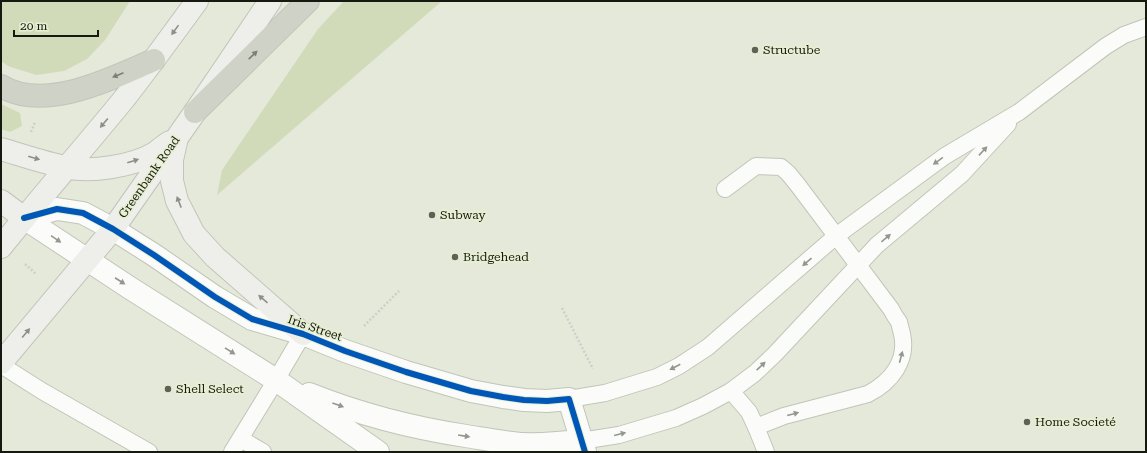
<svg xmlns="http://www.w3.org/2000/svg" width="1147" height="453" viewBox="0 0 1147 453" font-family="'Roboto Serif',serif">
  <style>
    .green { fill: #d1dbba }
    .lines { fill: none; stroke-linecap: round; stroke-linejoin: round }
    .service-casing { stroke: #c1c5b9; stroke-width: 18 }
    .tertiary-casing { stroke: #c1c5b9; stroke-width: 24 }
    .secondary-casing { stroke: #c1c5b9; stroke-width: 24 }
    .motorway-casing { stroke: #c2c5bd; stroke-width: 24 }
    .path { stroke: #cecfcb; stroke-width: 2.5; stroke-dasharray: 2 2; stroke-linecap: butt }
    .service { stroke: #fbfcf9; stroke-width: 16 }
    .tertiary { stroke: #fbfcf9; stroke-width: 22 }
    .secondary { stroke: #eeefeb; stroke-width: 22 }
    .motorway { stroke: #cfd2c7; stroke-width: 22 }
    .cycleway-casing { stroke: #e7efd3; stroke-width: 8 }
    .cycleway { stroke: #0057b8; stroke-width: 6 }
    .oneway { fill: #8d8f88 }
    .oneway2 { fill: #7c7f74 }
    .oneway3 { fill: #949690 }
    .poi-dot { fill: #5e6256; stroke: #e7efd3; stroke-width: 1.5 }
    .labels { text-anchor: middle; dominant-baseline: central; stroke-width: 3.5; stroke-linejoin: round; paint-order: stroke }
    .poi-label { font-size: 12px; fill: #16190f; stroke: #e7efd3; text-anchor: start }
    .street-label { font-size: 12px; fill: #16190f; stroke: #e7efd3 }
  </style>
  <rect width="100%" height="100%" fill="#e4e9d9"/>
  <!-- green -->
  <g class="green">
    <polygon points="1,1 130,1 105,40 87,59 64,71 36,75 8,66 1,61"/>
    <polygon points="344,1 442,1 217,195 222,170 318,29"/>
    <polygon points="1,104 20,113 22,126 10,132 1,129"/>
  </g>
  <g class="lines">
    <!-- service casing -->
    <g class="service-casing">
      <g id="service">
        <path d="M725,189L756,166L781,167L788,173L797,184L891,309C893,313 896,318 899,322C900,326 901,330 902,334C908,361 891,382 868,394L784,416L756,427"/>
        <polyline points="1,365 42,391 149,452"/>
        <polyline points="731,391 749,412 756,427 766,452"/>
        <polyline points="569,399 605,393 657,377 679,366 708,347 836,236 945,156 1019,112 1106,46 1124,35 1146,27"/>
        <polyline points="241,439 263,452"/>
        <polyline points="581,441 619,435 676,418 703,406 731,391 755,373 775,354 877,245 962,174 1008,124"/>
        <polyline points="232,452 276,380 303,334"/>
      </g>
    </g>
    <!-- tertiary casing -->
    <g class="tertiary-casing">
      <g id="tertiary">
        <polyline points="24,218 57,209 83,213 113,229 154,255 215,297 252,319 303,334 345,351 406,372 471,391 503,397 524,400 547,401 569,399 585,452"/>
        <polyline points="24,218 130,288 276,380 378,452"/>
        <path d="M309,394C359,414 413,428 466,436C485,439 505,443 524,444C543,445 562,443 581,441"/>
      </g>
    </g>
    <!-- secondary casing -->
    <g class="secondary-casing">
      <g id="secondary">
        <polyline points="176,142 172,160 172,181 177,201 194,234 215,257 303,334"/>
        <path d="M1,149C22,155 44,163 66,167C91,173 133,166 155,153C160,149 165,145 170,142"/>
        <polyline points="1,201 24,218"/>
        <path d="M1,247C41,197 83,149 124,99C149,67 173,34 197,1"/>
        <polyline points="1,363 113,229 195,112 270,1"/>
      </g>
    </g>
    <!-- motorway casing -->
    <g class="motorway-casing">
      <g id="motorway">
        <path d="M1,86C45,113 112,78 154,60"/>
        <polyline points="195,112 308,1"/>
      </g>
    </g>
    <!-- path -->
    <g class="path">
      <polyline points="31,132 35,122"/>
      <polyline points="25,264 36,274"/>
      <polyline points="562,308 593,369"/>
      <polyline points="364,326 399,291"/>
    </g>
    <!-- service -->
    <use href="#service" class="service"/>
    <!-- tertiary -->
    <use href="#tertiary" class="tertiary"/>
    <!-- secondary -->
    <use href="#secondary" class="secondary"/>
    <!-- motorway -->
    <use href="#motorway" class="motorway"/>
    <!-- cycleway casing -->
    <g class="cycleway-casing">
      <polyline id="cycleway" points="24,218 57,209 83,213 113,229 154,255 215,297 252,319 303,334 345,351 406,372 471,391 503,397 524,400 547,401 569,399 585,452"/>
    </g>
    <!-- cycleway -->
    <use href="#cycleway" class="cycleway"/>
  </g>
  <!-- one-way arrows -->
  <defs><path id="oneway-solid" d="M-6-.8H1V-3.2L6.5 0L1 3.2V.8H-6Z"/></defs>
  <g class="oneway">
    <use href="#oneway-solid" transform="translate(175 30) rotate(126)"/>
    <use href="#oneway-solid" transform="translate(104 123) rotate(130)"/>
    <use href="#oneway-solid" transform="translate(34 158) rotate(16)"/>
    <use href="#oneway-solid" transform="translate(133 161) rotate(-17)"/>
    <use href="#oneway-solid" transform="translate(179 202) rotate(-111)"/>
    <use href="#oneway-solid" transform="translate(263 299) rotate(-139)"/>
    <use href="#oneway-solid" transform="translate(26 333) rotate(-50)"/>
  </g>
  <g class="oneway2">
    <use href="#oneway-solid" transform="translate(253 55) rotate(-44)"/>
    <use href="#oneway-solid" transform="translate(118 75) rotate(157)"/>
  </g>
  <g class="oneway3">
    <use href="#oneway-solid" transform="translate(983 151) rotate(-47)"/>
    <use href="#oneway-solid" transform="translate(938 161) rotate(144)"/>
    <use href="#oneway-solid" transform="translate(886 238) rotate(-40)"/>
    <use href="#oneway-solid" transform="translate(56 239) rotate(34)"/>
    <use href="#oneway-solid" transform="translate(807 262) rotate(139)"/>
    <use href="#oneway-solid" transform="translate(120 281) rotate(33)"/>
    <use href="#oneway-solid" transform="translate(230 351) rotate(32)"/>
    <use href="#oneway-solid" transform="translate(901 357) rotate(-75)"/>
    <use href="#oneway-solid" transform="translate(761 366) rotate(-43)"/>
    <use href="#oneway-solid" transform="translate(675 367) rotate(152)"/>
    <use href="#oneway-solid" transform="translate(338 405) rotate(20)"/>
    <use href="#oneway-solid" transform="translate(793 414) rotate(-15)"/>
    <use href="#oneway-solid" transform="translate(620 434) rotate(-14)"/>
    <use href="#oneway-solid" transform="translate(464 436) rotate(9)"/>
  </g>
  <!-- markers -->
  <g class="poi-dot">
    <circle cx="755" cy="50" r="4"/>
    <circle cx="432" cy="215" r="4"/>
    <circle cx="455" cy="257" r="4"/>
    <circle cx="168" cy="389" r="4"/>
    <circle cx="1027" cy="422" r="4"/>
  </g>
  <g class="labels">
    <!-- poi labels -->
    <g class="poi-label">
      <text x="763" y="50">Structube</text>
      <text x="440" y="215">Subway</text>
      <text x="463" y="257">Bridgehead</text>
      <text x="176" y="389">Shell Select</text>
      <text x="1035" y="422">Home Societé</text>
    </g>
    <!-- street labels -->
    <g class="street-label">
      <text transform="translate(149 177) rotate(-55)">Greenbank Road</text>
      <text transform="translate(315 328) rotate(19)">Iris Street</text>
    </g>
  </g>
  <!-- border -->
  <rect width="1147" height="453" fill="none" stroke="#16190f" stroke-width="4"/>
  <!-- scale -->
  <path d="M14 30v6h84v-6" fill="none" stroke="#16190f" stroke-width="2"/>
  <text x="20" y="30" font-size="12" fill="#16190f" stroke="#e7efd3" stroke-width="3" paint-order="stroke">20 m</text>
</svg>
